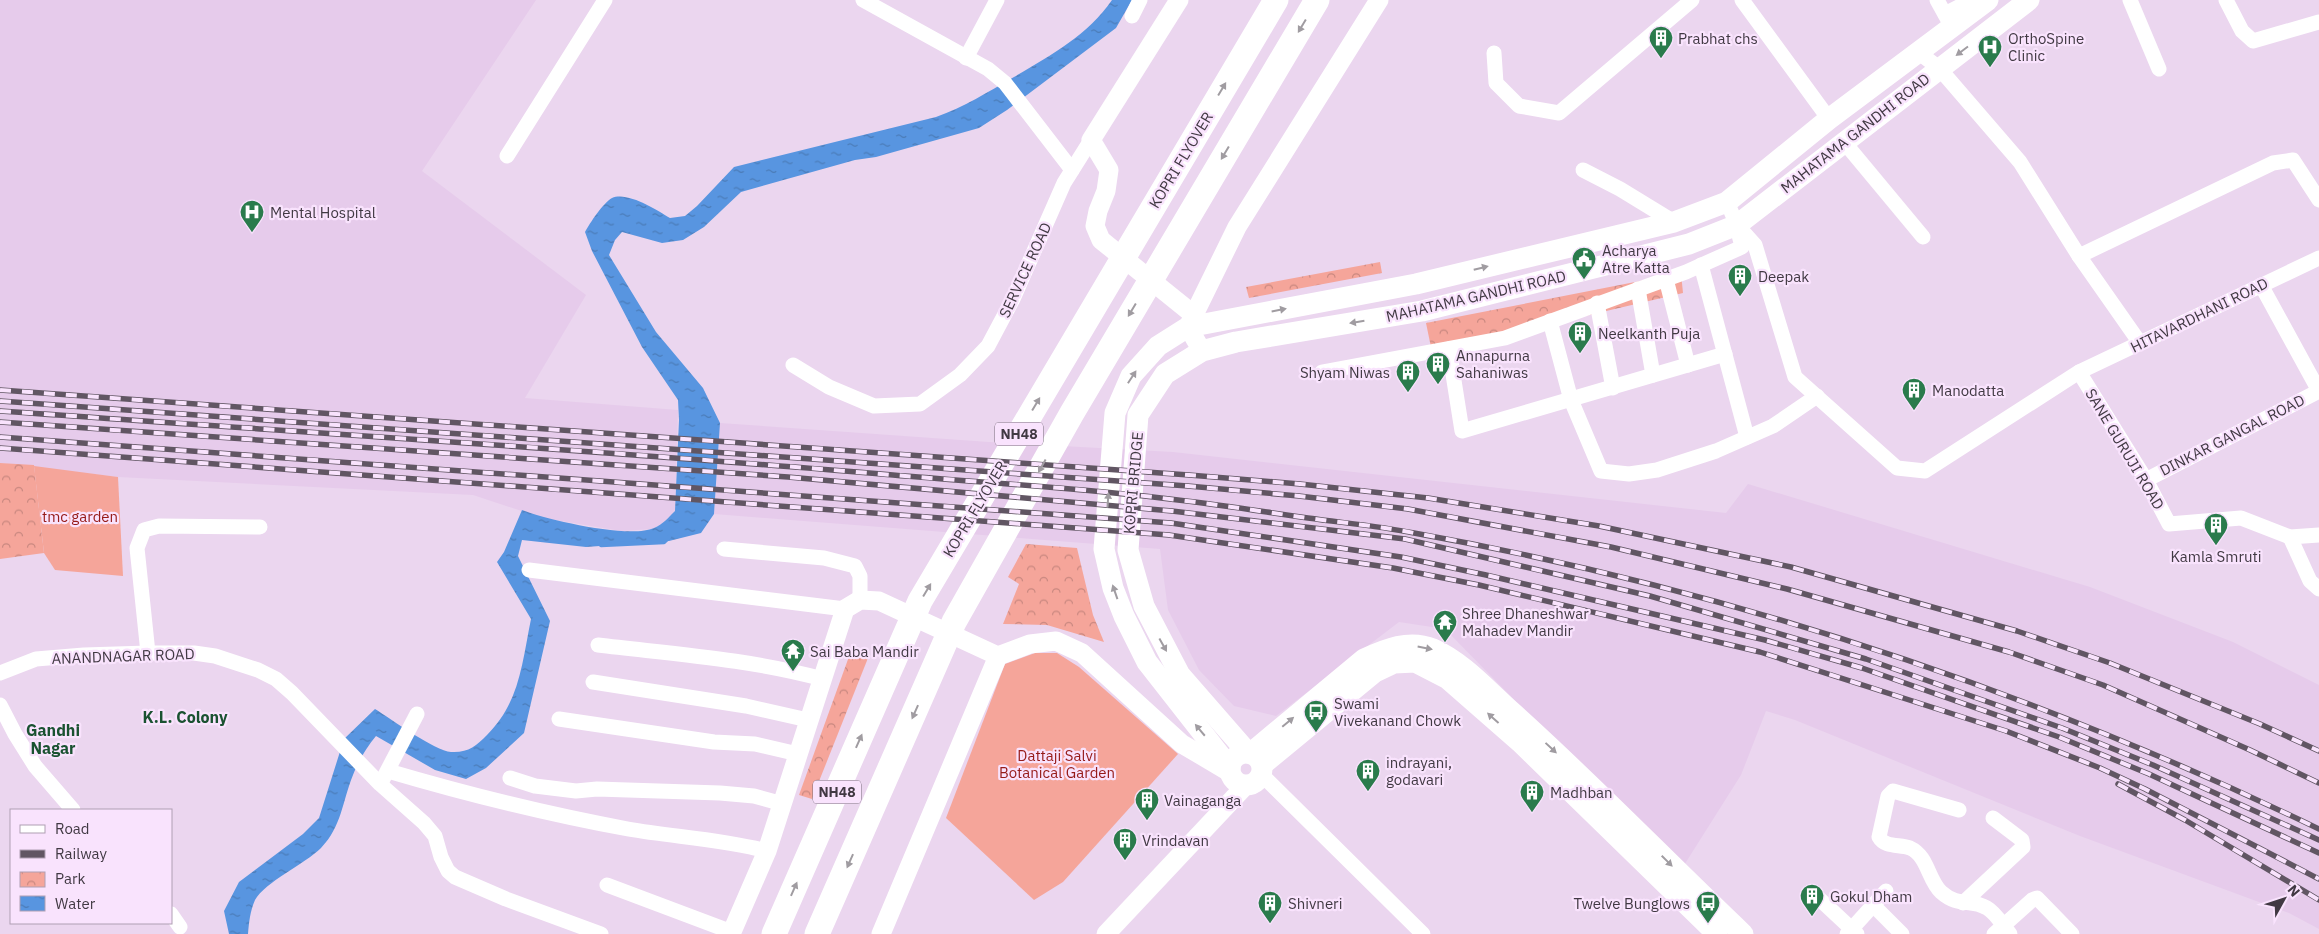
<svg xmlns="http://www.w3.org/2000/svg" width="2319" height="934" font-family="'IBM Plex Sans',sans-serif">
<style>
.built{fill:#e6cbeb}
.park{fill:url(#park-crowns)}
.garden{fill:#f5a59a}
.water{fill:url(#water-ripples)}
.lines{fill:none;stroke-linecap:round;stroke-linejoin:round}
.stream{stroke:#5895e0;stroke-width:4.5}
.minor{stroke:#fff;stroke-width:15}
.tertiary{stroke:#fff;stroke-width:19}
.secondary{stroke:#fff;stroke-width:21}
.trunk{stroke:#fff;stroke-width:25}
.rail-casing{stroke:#615663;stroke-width:5.5}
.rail{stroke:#f9e3fd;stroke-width:4;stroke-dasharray:11;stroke-linecap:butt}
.oneway{fill:#a09ca1}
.labels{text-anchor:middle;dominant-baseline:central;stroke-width:4.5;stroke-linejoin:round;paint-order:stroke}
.shield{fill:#f9e3fd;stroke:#786c7b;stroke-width:1}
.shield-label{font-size:14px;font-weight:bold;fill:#413943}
.poi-label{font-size:15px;fill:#413943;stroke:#f9e3fd;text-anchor:start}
.street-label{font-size:15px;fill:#413943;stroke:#f9e3fd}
.park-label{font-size:15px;fill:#961b19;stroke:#f9e3fd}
.neighbourhood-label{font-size:16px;font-weight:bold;fill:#1a5231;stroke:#f9e3fd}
</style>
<defs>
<pattern id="park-crowns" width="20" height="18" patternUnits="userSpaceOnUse" patternTransform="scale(1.25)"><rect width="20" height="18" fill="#f5a59a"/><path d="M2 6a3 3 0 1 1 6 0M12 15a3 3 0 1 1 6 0" fill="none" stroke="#c8877f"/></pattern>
<pattern id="water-ripples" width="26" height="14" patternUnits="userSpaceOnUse" patternTransform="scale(1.25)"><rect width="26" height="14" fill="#5895e0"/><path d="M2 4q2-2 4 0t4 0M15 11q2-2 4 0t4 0" fill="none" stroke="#4a7bb7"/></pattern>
</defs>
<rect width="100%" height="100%" fill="#ebd6ef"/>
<g class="built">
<path d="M0 0H536L422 171 586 295 525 398 678 410 675 511 663 523 652 529 621 531 543 518 473 495 118 477 0 463Z"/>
<path d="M720 423 989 442 1173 452 1726 513 1748 484 2090 587 2233 642 2319 685V929L2289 913 2080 836 1795 720 1766 711 1741 775 1681 870 1445 629 1399 622 1276 716 1234 706 1199 670 1168 610 1160 549 714 514Z"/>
</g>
<g class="park">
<path d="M1380 262 1382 273 1249 298 1246 287Z"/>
<path d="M1681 273 1683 293 1432 352 1426 323Z"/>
<path d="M0 463 34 465 44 553 0 559Z"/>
<path d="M1026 544 1077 548 1093 615 1104 642 1047 625 1003 624 1019 584 1008 577Z"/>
<path d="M851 651 868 658 812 799 799 795Z"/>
</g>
<g class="garden">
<path d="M34 466 118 477 123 576 55 570 44 553Z"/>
<path d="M1035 653H1057L1079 667 1178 754 1063 882 1034 900 946 818 1005 664Z"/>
</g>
<path class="water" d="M1112 0H1132L1116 28 1007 110 979 128 876 157 855 160 741 192 704 227 683 240 662 243 622 232 615 240 609 255 656 332 703 388 720 423 714 514 701 533 669 541 586 547 522 540 518 556 550 621 524 733 486 768 466 779 435 770 376 736C367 747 358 761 353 775 342 802 342 826 321 848 305 864 265 882 255 900 250 911 249 923 248 934H229L224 911 239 882 303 834 319 818 344 739 375 709C391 719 435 751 451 752 468 753 476 746 487 735 520 702 522 663 531 619L497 562 504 552 522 510C548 520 629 539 654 528 663 524 668 518 675 511L679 420 678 400 642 347 592 251 585 232C590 223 603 203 612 198 627 191 657 210 670 218L685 216 697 206 734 167 936 117C964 107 988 92 1014 77 1050 56 1088 35 1112 0Z"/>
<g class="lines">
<path class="stream" d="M601 545 664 542 669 537"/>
<g class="minor">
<path d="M863 0 988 69 1005 83 1072 170"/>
<path d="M1742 0 1829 119"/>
<path d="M1937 0 1952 27"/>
<path d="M2130 0 2159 69"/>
<path d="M2226 0 2242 31 2253 41 2319 22"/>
<path d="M1945 14 1970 1"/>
<path d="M1132 16 1140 0"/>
<path d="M1918 52 1939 68 2020 162 2079 256 2140 343"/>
<path d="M1494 53 1496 83 1519 106 1559 113 1692 0"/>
<path d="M966 58 997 0"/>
<path d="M1844 142 1923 237"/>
<path d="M507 156 605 0"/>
<path d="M1583 170 1620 189 1674 222"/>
<path d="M1727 202 1737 225 1755 245 1795 377 1897 468 1925 471 2079 372 2319 258"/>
<path d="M2079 256 2273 163 2293 160 2319 200"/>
<path d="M1701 265 1747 437"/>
<path d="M1666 279 1688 365"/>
<path d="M2261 285 2319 391"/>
<path d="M1638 289 1653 375"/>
<path d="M1597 303 1613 388"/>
<path d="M1550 321 1571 400 1601 471 1629 474 1657 470 1716 451 1773 426 1817 396"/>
<path d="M1449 349 1462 431 1725 354"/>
<path d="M793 365 829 387 874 406 920 404 960 375 988 346 1013 299 1064 183 1091 140"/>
<path d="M1322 372 1505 338 1686 272 1742 247 1737 227"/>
<path d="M2079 372 2146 480 2169 524 2241 518 2290 537 2319 535"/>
<path d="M2146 480 2319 391"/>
<path d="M2290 537 2310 581 2319 589"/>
<path d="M724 549 824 558 855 566 860 576V600"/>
<path d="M529 570 845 609"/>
<path d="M598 645C673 654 750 659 823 679"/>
<path d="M148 653 137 548 144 530 159 526 260 527"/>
<path d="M0 673 36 659 84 655 148 653H194L215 656 258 670 276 679 292 693 380 784 424 823 435 836 441 857 448 871 455 877 506 899 601 934"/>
<path d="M593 682 746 706 808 720"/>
<path d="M0 705 15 734 35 766 73 810"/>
<path d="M559 719 714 742 755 744 798 754"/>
<path d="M388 771C466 794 547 814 628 829 674 837 722 839 767 851"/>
<path d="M1262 775 1423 934"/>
<path d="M510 778 535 786 576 791 597 789 720 793 754 796 783 804"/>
<path d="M383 779 417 714"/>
<path d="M1959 810 1893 791 1888 796 1879 837C1885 848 1900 844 1910 848 1928 856 1928 880 1941 892 1959 908 1970 898 1987 908 1996 913 2003 926 2010 934"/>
<path d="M607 885 732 932"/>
<path d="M1812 892 1857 934"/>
<path d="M1963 903 2023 847 2022 840 1993 818"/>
<path d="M1873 905 1902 934"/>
<path d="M171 914 180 927"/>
<path d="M1847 934 1886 891"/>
<path d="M1994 934 2032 900 2037 898 2072 934"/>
</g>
<g class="tertiary">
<path d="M1179 0 1091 140 1109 170 1106 191 1098 211 1095 226 1101 240 1194 315"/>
<path d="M1202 351 1188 327 1237 227 1379 0"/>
<path d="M731 934 767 851 845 609 860 600 879 601 998 656"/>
<path d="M881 934 998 656 1030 644 1056 641 1082 653 1182 744 1231 773"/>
<path d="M1106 934 1246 785"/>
</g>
<g class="secondary">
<circle cx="1246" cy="769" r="16"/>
<path d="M1248 753 1180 675 1144 606 1128 550 1138 415 1165 374 1202 351 1236 342 1422 311 1689 244 1737 225 2029 0"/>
<path d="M1251 753 1364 659C1386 649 1409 639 1433 649 1463 662 1489 692 1513 713 1592 784 1666 861 1743 934"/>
<path d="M1262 765 1375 672 1394 663 1415 662 1448 679 1520 742 1717 934"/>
<path d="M1230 768 1147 662 1124 616 1113 588 1104 549 1115 413 1131 376 1158 346 1188 327 1416 284 1674 222 1727 202 1829 119 1988 0"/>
</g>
<g class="trunk">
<path d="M774 934 920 601 1276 0"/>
<path d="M817 934 954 622 1072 413 1317 0"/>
</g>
<defs>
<g id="rail">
<path d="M0 390 1189 475 1300 484 1428 498 1599 526 1791 567 2017 631 2110 663 2260 724 2319 751"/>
<path d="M0 401 1188 486 1299 496 1408 509 1611 547 1787 589 2009 652 2103 685 2250 750 2319 783"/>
<path d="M0 411C298 432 595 450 893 475 988 483 1084 488 1178 500 1222 505 1265 512 1308 518 1344 523 1379 526 1414 533 1727 589 2033 691 2319 829"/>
<path d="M0 422 788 477 1172 511 1405 539 1650 596 1866 659 2062 728 2153 765 2319 840"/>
<path d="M0 437 1171 523 1401 557 1486 575 1765 640 1862 668 2059 737 2149 774 2319 853"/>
<path d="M0 448 1169 535 1393 568 1479 585 1760 652 2006 731 2100 768 2145 789 2319 879"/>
<path d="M2118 784 2185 820 2319 900"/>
</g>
</defs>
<use href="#rail" class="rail-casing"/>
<use href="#rail" class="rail"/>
</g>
<defs><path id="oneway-solid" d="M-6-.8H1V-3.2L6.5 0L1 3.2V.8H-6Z" transform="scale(1.25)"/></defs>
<g class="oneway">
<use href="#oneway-solid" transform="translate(1302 26) rotate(121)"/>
<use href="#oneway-solid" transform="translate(1962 51) rotate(143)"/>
<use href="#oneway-solid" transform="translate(1222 89) rotate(-59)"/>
<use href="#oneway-solid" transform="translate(1225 153) rotate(121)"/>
<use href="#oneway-solid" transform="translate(1481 268) rotate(-14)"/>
<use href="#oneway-solid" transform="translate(1132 310) rotate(121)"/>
<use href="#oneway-solid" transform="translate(1279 310) rotate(-11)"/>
<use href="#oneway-solid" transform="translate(1357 322) rotate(171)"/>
<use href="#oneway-solid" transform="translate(1132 377) rotate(-57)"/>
<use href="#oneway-solid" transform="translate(1036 404) rotate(-59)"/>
<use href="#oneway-solid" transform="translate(1042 466) rotate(119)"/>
<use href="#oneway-solid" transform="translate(1108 500) rotate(-86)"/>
<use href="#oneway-solid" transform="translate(927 590) rotate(-59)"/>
<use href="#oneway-solid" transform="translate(1115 592) rotate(-109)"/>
<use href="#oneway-solid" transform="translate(1163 645) rotate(61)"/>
<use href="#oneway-solid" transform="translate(1425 648) rotate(11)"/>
<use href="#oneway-solid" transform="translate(915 712) rotate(114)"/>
<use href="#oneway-solid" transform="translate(1493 718) rotate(-138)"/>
<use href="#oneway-solid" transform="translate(1288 722) rotate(-40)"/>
<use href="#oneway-solid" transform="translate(1200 730) rotate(-130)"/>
<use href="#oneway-solid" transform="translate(859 741) rotate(-66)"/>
<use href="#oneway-solid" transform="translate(1551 748) rotate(43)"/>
<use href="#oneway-solid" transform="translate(850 861) rotate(114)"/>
<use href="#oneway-solid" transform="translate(1667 861) rotate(45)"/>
<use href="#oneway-solid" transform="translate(794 889) rotate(-66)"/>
</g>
<defs>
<symbol id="building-pin" viewBox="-11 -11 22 30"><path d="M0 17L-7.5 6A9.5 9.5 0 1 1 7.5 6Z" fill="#2a7b4c" stroke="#f9e3fd"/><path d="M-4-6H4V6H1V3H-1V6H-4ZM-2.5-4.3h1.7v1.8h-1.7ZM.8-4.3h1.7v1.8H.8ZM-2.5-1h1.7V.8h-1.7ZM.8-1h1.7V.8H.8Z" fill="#fff"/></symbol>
<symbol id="hospital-pin" viewBox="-11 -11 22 30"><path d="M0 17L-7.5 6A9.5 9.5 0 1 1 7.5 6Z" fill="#2a7b4c" stroke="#f9e3fd"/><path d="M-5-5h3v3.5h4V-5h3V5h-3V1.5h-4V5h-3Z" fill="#fff"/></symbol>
<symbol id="civic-pin" viewBox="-11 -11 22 30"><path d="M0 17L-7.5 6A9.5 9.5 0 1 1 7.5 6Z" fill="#2a7b4c" stroke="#f9e3fd"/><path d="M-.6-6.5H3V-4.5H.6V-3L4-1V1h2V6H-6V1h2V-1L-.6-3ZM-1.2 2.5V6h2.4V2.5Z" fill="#fff"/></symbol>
<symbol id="temple-pin" viewBox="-11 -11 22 30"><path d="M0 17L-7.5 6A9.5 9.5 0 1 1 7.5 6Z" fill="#2a7b4c" stroke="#f9e3fd"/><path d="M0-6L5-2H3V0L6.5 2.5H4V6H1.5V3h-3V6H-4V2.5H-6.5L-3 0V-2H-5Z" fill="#fff"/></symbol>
<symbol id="bus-pin" viewBox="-11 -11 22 30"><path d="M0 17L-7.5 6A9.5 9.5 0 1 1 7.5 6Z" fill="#2a7b4c" stroke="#f9e3fd"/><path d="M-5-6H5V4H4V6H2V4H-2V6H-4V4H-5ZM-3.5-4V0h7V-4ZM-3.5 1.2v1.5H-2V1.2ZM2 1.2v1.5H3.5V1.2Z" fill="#fff"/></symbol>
</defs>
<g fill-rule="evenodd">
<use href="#building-pin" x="1647" y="24" width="28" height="38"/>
<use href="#hospital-pin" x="1976" y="33" width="28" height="38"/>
<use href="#hospital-pin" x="238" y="198" width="28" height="38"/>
<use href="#civic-pin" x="1570" y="245" width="28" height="38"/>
<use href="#building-pin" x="1726" y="262" width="28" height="38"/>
<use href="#building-pin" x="1566" y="319" width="28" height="38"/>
<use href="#building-pin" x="1424" y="350" width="28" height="38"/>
<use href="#building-pin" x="1394" y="358" width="28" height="38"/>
<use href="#building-pin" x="1900" y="376" width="28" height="38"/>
<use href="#building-pin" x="2202" y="511" width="28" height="38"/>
<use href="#temple-pin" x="1431" y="608" width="28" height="38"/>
<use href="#temple-pin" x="779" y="637" width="28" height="38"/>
<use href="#bus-pin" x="1302" y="698" width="28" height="38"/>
<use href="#building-pin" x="1354" y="757" width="28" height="38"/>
<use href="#building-pin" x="1518" y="778" width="28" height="38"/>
<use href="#building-pin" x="1133" y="786" width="28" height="38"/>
<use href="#building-pin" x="1111" y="826" width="28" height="38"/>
<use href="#building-pin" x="1798" y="882" width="28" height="38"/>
<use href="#building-pin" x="1256" y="889" width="28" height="38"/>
<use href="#bus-pin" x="1694" y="889" width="28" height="38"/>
</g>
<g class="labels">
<g class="shield">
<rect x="995" y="422.5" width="48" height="23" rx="4"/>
<rect x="813" y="780.5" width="48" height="23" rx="4"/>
</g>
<g class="shield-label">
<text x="1019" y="434">NH48</text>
<text x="837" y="792">NH48</text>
</g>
<g class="poi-label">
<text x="1678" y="38">Prabhat chs</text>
<text x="2008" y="38">OrthoSpine<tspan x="2008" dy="17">Clinic</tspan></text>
<text x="270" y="212">Mental Hospital</text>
<text x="1602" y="250">Acharya<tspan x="1602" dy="17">Atre Katta</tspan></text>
<text x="1758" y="276">Deepak</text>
<text x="1598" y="333">Neelkanth Puja</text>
<text x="1456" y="355">Annapurna<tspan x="1456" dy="17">Sahaniwas</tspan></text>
<text x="1390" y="372" text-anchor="end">Shyam Niwas</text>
<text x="1932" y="390">Manodatta</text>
<text x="2216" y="556" text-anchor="middle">Kamla Smruti</text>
<text x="1462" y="613">Shree Dhaneshwar<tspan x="1462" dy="17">Mahadev Mandir</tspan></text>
<text x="810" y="651">Sai Baba Mandir</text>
<text x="1334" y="703">Swami<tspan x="1334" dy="17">Vivekanand Chowk</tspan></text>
<text x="1386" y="762">indrayani,<tspan x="1386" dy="17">godavari</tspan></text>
<text x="1550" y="792">Madhban</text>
<text x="1164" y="800">Vainaganga</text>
<text x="1142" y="840">Vrindavan</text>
<text x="1830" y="896">Gokul Dham</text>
<text x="1288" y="903">Shivneri</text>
<text x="1690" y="903" text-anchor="end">Twelve Bunglows</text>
</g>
<g class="street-label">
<text transform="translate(1855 133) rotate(-38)">MAHATAMA GANDHI ROAD</text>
<text transform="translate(1181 160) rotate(-59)">KOPRI FLYOVER</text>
<text transform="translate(1025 270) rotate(-65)">SERVICE ROAD</text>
<text transform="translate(1476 296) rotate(-13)">MAHATAMA GANDHI ROAD</text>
<text transform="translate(2199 315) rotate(-26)">HITAVARDHANI ROAD</text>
<text transform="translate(2232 435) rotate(-27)">DINKAR GANGAL ROAD</text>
<text transform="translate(2125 449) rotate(59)">SANE GURUJI ROAD</text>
<text transform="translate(1133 483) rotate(-85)">KOPRI BRIDGE</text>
<text transform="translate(975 509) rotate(-59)">KOPRI FLYOVER</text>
<text transform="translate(123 656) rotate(-2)">ANANDNAGAR ROAD</text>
</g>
<g class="park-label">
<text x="80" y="516">tmc garden</text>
<text x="1057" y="755">Dattaji Salvi<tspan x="1057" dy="17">Botanical Garden</tspan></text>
</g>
<g class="neighbourhood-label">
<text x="185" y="717">K.L. Colony</text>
<text x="53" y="730">Gandhi<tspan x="53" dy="18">Nagar</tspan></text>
</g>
</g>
<rect x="10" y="809" width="162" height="115" fill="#f9e3fd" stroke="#af9fb3"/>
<rect x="20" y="825" width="25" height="8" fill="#ffffff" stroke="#af9fb3"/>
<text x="55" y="834" font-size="15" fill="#413943">Road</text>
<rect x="20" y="850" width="25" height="8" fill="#615663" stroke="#af9fb3"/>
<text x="55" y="859" font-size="15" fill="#413943">Railway</text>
<rect x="20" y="872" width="25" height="15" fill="url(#park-crowns)" stroke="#af9fb3"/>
<text x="55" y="884" font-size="15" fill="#413943">Park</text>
<rect x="20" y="896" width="25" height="15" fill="url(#water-ripples)" stroke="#af9fb3"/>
<text x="55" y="909" font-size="15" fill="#413943">Water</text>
<g transform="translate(2284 899) rotate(50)" stroke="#f9e3fd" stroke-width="4" paint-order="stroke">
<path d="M0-4L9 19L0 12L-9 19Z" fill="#413943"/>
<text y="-8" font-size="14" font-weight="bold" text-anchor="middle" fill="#413943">N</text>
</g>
</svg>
